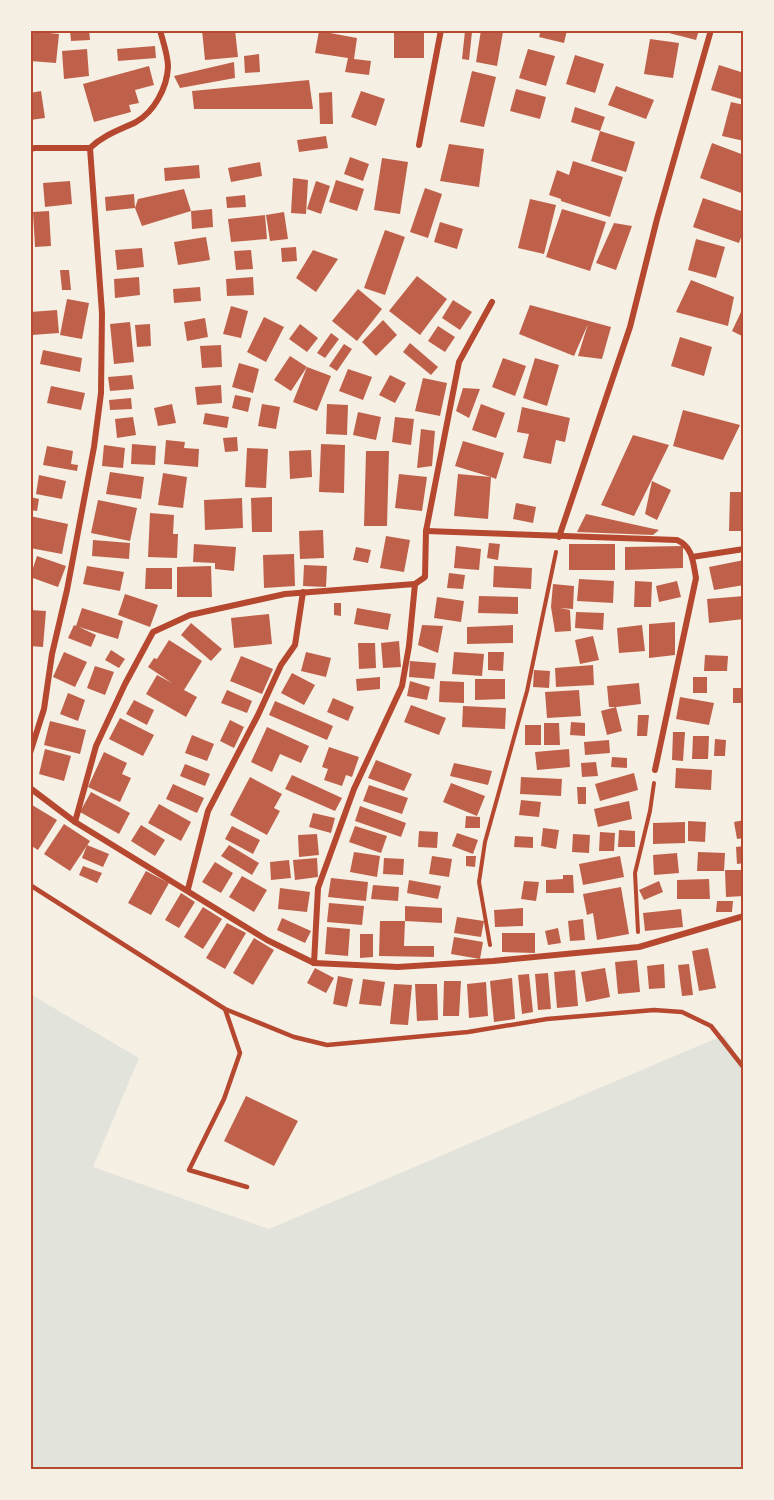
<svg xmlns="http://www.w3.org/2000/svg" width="774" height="1500" font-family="Overpass,sans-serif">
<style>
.green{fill:#e2e4dc}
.building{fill:#bf614a}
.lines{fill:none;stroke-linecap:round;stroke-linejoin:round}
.path{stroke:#b5482f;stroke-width:4}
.service{stroke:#b5482f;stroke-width:4.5}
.minor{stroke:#b5482f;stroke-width:6}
.neatline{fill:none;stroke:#b5482f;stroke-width:2}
</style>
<rect width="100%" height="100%" fill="#f6efe4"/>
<path class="green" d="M30 994 139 1058 93 1167 269 1229 724 1035 744 1067V1470H30Z"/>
<g class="building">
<path d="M70 30H89L90 40 71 41Z"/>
<path d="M202 30H235L238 57 205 60Z"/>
<rect x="394" y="30" width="30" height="28"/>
<path d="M481 30 503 32 497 66 476 62Z"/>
<path d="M541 30H567L564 43 539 37Z"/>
<path d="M666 30H699L696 40 665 32Z"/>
<path d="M30 31 59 34 56 63 30 61Z"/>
<path d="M319 31 357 38 354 59 371 61 369 75 345 72 348 58 315 53Z"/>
<path d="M465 31 472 32 469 60 462 59Z"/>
<path d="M650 39 679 43 673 78 644 74Z"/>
<path d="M155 46 156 58 118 61 117 49Z"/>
<path d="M87 49 89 76 64 79 62 51Z"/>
<path d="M528 49 555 56 546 86 519 78Z"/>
<path d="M259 54 260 72 245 73 244 56Z"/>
<path d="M575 55 604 64 595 93 566 84Z"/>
<path d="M234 62 235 78 180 88 174 76Z"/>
<path d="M719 65 744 73V88L741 99 711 90Z"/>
<path d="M149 66 154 85 135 90 139 103 129 105 131 112 94 122 83 84Z"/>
<path d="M472 71 496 77 484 127 460 122Z"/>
<path d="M309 80 313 109H194L192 91Z"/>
<path d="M616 86 654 100 646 119 608 105Z"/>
<path d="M516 89 546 97 540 119 510 111Z"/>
<path d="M41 91 45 118 30 120V93Z"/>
<path d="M361 91 385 99 376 126 351 117Z"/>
<path d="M332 92 333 124H320L319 93Z"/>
<path d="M731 102 744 105V141L722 136Z"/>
<path d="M575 107 605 117 600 131 635 142 626 172 591 161 600 131 571 122Z"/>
<path d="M326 136 328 148 299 152 297 140Z"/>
<path d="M712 143 744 155V194L700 178Z"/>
<path d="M449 144 484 149 479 187 440 181Z"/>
<path d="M350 157 369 164 363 181 344 174Z"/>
<path d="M382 158 408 162 400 214 374 210Z"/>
<path d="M573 161 623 177 610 217 561 201V199L549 195 557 170 569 175Z"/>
<path d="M260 162 262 176 231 182 228 168Z"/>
<path d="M199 165 200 178 165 181 164 168Z"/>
<path d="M293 178 308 180 306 214 291 213Z"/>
<path d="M336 180 364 189 357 211 329 202Z"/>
<path d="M70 181 72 204 45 207 43 183Z"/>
<path d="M316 181 330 186 321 214 307 209Z"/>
<path d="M425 188 442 194 428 238 410 232Z"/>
<path d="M184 189 191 211 142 226 135 208 138 199Z"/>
<path d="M134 194 135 208 106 211 105 197Z"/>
<path d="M245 195 246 207 227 208 226 197Z"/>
<path d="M703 198 744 212V229L739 243 693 227Z"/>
<path d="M530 199 556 205 544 254 518 248Z"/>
<path d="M212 209 213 227 192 229 191 211Z"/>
<path d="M562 209 606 222 590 271 546 257Z"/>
<path d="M49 211 51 246 35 247 33 212Z"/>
<path d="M284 212 288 239 270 241 266 215Z"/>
<path d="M265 215 267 239 231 242 228 219Z"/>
<path d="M440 222 463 229 457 249 434 242Z"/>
<path d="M614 223 632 226 616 270 596 263Z"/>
<path d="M385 230 405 237 385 295 364 288Z"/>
<path d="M206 237 210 260 178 265 174 242Z"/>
<path d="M696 239 725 247 716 278 688 270Z"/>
<path d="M296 247 297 261 282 262 281 248Z"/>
<path d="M142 248 144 267 117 270 115 250Z"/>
<path d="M251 250 253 269 236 270 234 251Z"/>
<path d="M313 250 338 259 316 292 296 278Z"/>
<path d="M60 270H69L71 290H62Z"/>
<path d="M417 276 447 299 420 335 389 311Z"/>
<path d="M139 277 140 295 115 298 114 279Z"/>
<path d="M253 277 254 295 227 296 226 279Z"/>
<path d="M691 280 734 297 728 326 676 312Z"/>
<path d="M200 287 201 301 174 303 173 289Z"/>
<path d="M358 289 382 309 357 341 332 321Z"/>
<path d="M67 299 89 303 82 339 60 335Z"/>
<path d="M453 300 472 312 460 330 442 318Z"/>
<path d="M530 305 611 327 602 359 578 356 588 324 574 356 519 334Z"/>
<path d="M231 306 248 311 241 338 223 334Z"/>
<path d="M57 310 59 333 32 335 30 312Z"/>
<path d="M741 312 744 313V337L732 331Z"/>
<path d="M264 317 284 327 266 362 247 352Z"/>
<path d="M205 318 208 337 187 341 184 322Z"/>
<path d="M383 320 397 335 376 356 362 342Z"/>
<path d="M130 322 134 362 114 364 110 324Z"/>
<path d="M150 324 151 346 137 347 135 325Z"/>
<path d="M300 324 318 338 307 352 289 339Z"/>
<path d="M438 326 455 337 445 352 428 341Z"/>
<path d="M331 333 339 339 325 358 317 353Z"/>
<path d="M680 337 712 347 704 376 671 366Z"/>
<path d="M410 343 438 367 431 375 403 352Z"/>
<path d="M344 344 352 349 337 371 329 366Z"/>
<path d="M221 345 222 367 202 368 200 346Z"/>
<path d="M43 350 82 358 80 372 40 364Z"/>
<path d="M290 356 307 367 291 391 274 380Z"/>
<path d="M503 358 526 366 515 396 492 387Z"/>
<path d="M535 358 559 365 547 406 523 398Z"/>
<path d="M239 363 259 369 253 393 232 387Z"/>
<path d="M307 367 331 376 317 411 293 402Z"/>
<path d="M348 369 372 377 363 400 339 391Z"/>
<path d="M132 375 134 389 110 391 108 377Z"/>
<path d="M390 375 406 383 395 403 379 395Z"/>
<path d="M423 378 447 383 440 416 415 411Z"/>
<path d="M221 385 222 403 197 405 195 387Z"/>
<path d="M51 386 85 393 81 410 47 403Z"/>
<path d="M463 388 480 389 469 418 456 411Z"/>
<path d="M235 395 251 398 248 412 232 408Z"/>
<path d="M131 398 132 409 110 410 109 400Z"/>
<path d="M172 404 176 423 158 426 154 408Z"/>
<path d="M262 404 280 407 276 429 258 426Z"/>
<path d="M327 404 348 405 347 435 326 434Z"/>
<path d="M481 404 505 413 496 438 472 430Z"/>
<path d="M522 407 570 418 565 442 556 440 551 464 523 458 529 434 517 432Z"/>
<path d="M683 410 740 425 723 460 673 446Z"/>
<path d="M358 412 381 417 376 440 353 435Z"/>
<path d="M205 413 229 417 227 428 203 424Z"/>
<path d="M133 417 136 435 117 438 115 419Z"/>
<path d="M395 417 414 419 411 445 392 442Z"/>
<path d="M421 429 435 431 432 466 417 468Z"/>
<path d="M633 435 669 445 634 516 601 505Z"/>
<path d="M237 437 238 451 225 452 223 438Z"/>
<path d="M166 440 185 442 184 448 199 449 198 467 164 464Z"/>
<path d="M463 441 504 453 496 479 491 477 488 519 454 516 458 474 491 477 455 466Z"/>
<path d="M132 444 156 446 155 465 131 464Z"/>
<path d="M321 444 345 445 344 493 319 492Z"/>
<path d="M104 445 125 448 123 468 102 466Z"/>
<path d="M47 446 73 451 71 464 78 465 77 471 43 465Z"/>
<path d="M247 448 268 449 266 488 245 487Z"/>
<path d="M311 450 312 477 290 479 289 451Z"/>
<path d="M366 451H389L387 526H364Z"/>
<path d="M110 472 144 477 141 499 106 494Z"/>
<path d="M163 473 187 477 183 508 158 505Z"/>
<path d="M399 474 427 477 422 511 395 508Z"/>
<path d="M39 475 66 481 62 499 36 494Z"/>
<path d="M652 481 671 490 657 520 645 514Z"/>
<path d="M730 492H744V531H729Z"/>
<path d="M30 497 39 499 37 511 30 510Z"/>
<path d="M272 497V532H252L251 498Z"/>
<path d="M242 498 243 528 205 530 204 500Z"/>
<path d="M98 500 137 508 130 541 91 533Z"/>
<path d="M516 503 536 507 533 523 513 519Z"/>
<path d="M150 513 174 515 173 534H178L177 558 148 557Z"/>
<path d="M586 514 659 530 653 535 577 532Z"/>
<path d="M30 516 68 524 62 554 30 548Z"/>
<path d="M323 530 324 558 300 559 299 531Z"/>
<path d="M386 536 410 540 404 572 380 568Z"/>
<path d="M93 540 130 543 129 559 92 556Z"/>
<path d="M489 543 500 544 498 560 487 558Z"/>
<path d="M194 544 236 547 234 571 215 569V563L193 562Z"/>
<rect x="569" y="544" width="46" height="26"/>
<path d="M456 546 481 549 479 570 454 568Z"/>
<path d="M683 546V568L625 570V547Z"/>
<path d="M356 547 371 550 368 563 353 560Z"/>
<path d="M294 554 295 586 264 588 263 555Z"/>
<path d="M37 556 66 566 58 587 30 577Z"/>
<path d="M744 560V585L714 590 709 567Z"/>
<path d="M304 565 327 566 326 587 303 586Z"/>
<path d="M87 566 124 572 120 591 83 584Z"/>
<path d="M211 566 212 597H177V567Z"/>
<path d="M494 566 532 568 531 589 493 587Z"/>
<path d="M146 568H172V589H145Z"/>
<path d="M449 573 465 575 463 589 447 588Z"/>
<path d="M579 579 614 581 613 603 577 601Z"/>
<path d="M635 581 652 582 651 607H634Z"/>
<path d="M677 581 681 597 659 602 656 586Z"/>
<path d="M553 584 574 586 573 609 560 608 570 610 571 631 555 632 551 607Z"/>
<path d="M125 594 158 605 150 627 118 615Z"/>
<path d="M479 596 518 597V614L478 613Z"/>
<path d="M744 596V619L709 623 707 599Z"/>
<path d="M437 597 464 601 461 622 434 618Z"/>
<path d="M334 603H341V616L334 615Z"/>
<path d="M82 608 123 621 118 639 79 627 96 635 91 647 68 638 74 625 76 626Z"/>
<path d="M357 608 391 614 388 630 354 624Z"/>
<path d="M30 610 46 611 43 647 30 646Z"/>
<path d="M576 612 604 613 603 630 575 628Z"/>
<path d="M269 614 272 644 234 648 231 618Z"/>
<path d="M675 622V655L649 658V624Z"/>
<path d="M191 623 222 649 211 661 181 635Z"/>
<path d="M422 625 443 626 438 653 418 645Z"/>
<path d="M513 625V643L467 644V627Z"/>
<path d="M642 625 645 651 619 653 617 628Z"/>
<path d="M593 636 599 660 580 664 575 640Z"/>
<path d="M169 640 202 661 184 690 197 697 186 717 146 694 157 675 172 683 148 667 154 658 157 659Z"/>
<path d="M399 641 401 667 383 668 381 643Z"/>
<path d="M358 643H375L376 668 359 669Z"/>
<path d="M111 650 125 659 119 668 105 660Z"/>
<path d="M64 652 87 662 75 687 53 677Z"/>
<path d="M306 652 331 658 326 677 301 671Z"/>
<path d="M454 652 484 654 482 676 452 674Z"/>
<path d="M488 652H504L503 671 488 670Z"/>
<path d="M705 655 728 656 727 671H704Z"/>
<path d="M241 656 273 669 262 694 230 681Z"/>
<path d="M410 661 436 663 434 679 409 677Z"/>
<path d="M593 665 594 685 556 687 555 668Z"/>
<path d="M95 666 114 672 105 695 87 688Z"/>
<path d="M534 670 550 671 549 688 533 687Z"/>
<path d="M292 673 315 685 304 705 281 693Z"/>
<path d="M380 677V689L357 691 356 679Z"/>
<rect x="693" y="677" width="14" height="16"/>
<path d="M475 679H505V699L475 700Z"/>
<path d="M410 681 430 687 427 700 407 696Z"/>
<path d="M440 681 464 682V703L439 702Z"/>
<path d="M639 683 641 704 616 707 622 731 607 735 601 711 616 707H609L607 686Z"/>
<rect x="733" y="688" width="11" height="15"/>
<path d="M227 690 252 701 247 713 221 703Z"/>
<path d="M579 690 581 716 547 718 545 692Z"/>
<path d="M68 693 85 700 78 721 60 714Z"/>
<path d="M680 697 714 703 709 725 676 719Z"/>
<path d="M333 698 354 707 348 721 327 712Z"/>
<path d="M134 700 154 710 147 725 126 714Z"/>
<path d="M275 701 333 726 327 740 269 715Z"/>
<path d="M411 705 446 718 439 735 404 722Z"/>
<path d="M463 706 506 708 505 729 462 727Z"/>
<path d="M638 715H649L647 736H637Z"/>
<path d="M120 718 154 735 143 756 109 739Z"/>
<path d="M230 720 244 727 234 748 220 741Z"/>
<path d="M50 721 86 730 80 754 44 745Z"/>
<path d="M571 722 585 723V736L570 735Z"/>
<path d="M544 723H559L560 745H544Z"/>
<rect x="525" y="725" width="16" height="20"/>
<path d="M267 727 309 746 301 763 280 754 272 772 251 762Z"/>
<path d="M673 732H685L683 761 672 760Z"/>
<path d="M192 735 214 744 207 761 185 753Z"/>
<path d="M693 736H709L708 759H692Z"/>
<path d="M715 739 726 740 725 756H714Z"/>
<path d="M609 740 610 753 585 755 584 742Z"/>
<path d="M329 747 359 757 352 777 346 775 342 786 324 780 328 769 322 767Z"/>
<path d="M45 749 71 756 64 781 39 774Z"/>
<path d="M569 749 570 767 537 770 535 752Z"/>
<path d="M104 752 127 763 122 774 131 778 120 802 88 787Z"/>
<path d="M612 757 627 758V768L611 767Z"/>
<path d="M376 760 412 774 404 791 368 778Z"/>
<path d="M596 762 598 776 582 777 581 763Z"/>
<path d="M454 763 492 771 488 785 450 776Z"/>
<path d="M185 764 210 774 205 786 180 776Z"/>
<path d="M676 768 712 770 711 790 675 788Z"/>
<path d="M634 773 638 790 600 801 595 784Z"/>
<path d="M292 775 342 798 335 811 285 789Z"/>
<path d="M250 777 282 794 274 808 280 811 267 835 230 815Z"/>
<path d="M521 777 562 779 561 796 520 794Z"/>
<path d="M451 783 485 796 477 816 443 802Z"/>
<path d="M173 784 204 798 197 813 166 799Z"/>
<path d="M369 785 408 798 402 814 363 801Z"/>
<path d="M577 787H586V804H578Z"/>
<path d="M91 792 130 813 119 834 80 812Z"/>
<path d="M521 800 541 802 539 817 519 815Z"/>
<path d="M629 801 632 819 598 827 594 809Z"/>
<path d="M159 804 191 822 181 841 148 823Z"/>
<path d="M32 805 57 820 38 850 30 845V808Z"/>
<path d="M360 806 406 823 401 837 355 821Z"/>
<path d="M313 813 335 818 331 833 309 827Z"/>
<path d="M466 816 480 817V828H465Z"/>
<path d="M744 820V838L737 839 734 822Z"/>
<path d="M688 821 706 822 705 842 688 841Z"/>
<path d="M685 822V843L653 844V823Z"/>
<path d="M64 824 90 841 70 871 44 854Z"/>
<path d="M141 825 165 840 155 856 131 841Z"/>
<path d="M232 826 260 840 253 854 225 839Z"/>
<path d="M355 826 387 836 381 853 349 842Z"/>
<path d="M543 828 559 830 556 849 541 846Z"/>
<path d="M619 830 635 831V847H618Z"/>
<path d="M419 831 438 832 437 848 418 847Z"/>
<path d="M600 832 615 833 614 851H599Z"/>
<path d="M457 833 478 840 473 854 452 846Z"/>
<path d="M317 834 319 855 299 857 298 835Z"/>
<path d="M573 834 590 835 589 853 572 852Z"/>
<path d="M515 836 533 837V848L514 847Z"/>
<path d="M87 845 109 854 103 867 82 858Z"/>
<path d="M229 845 259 863 252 875 221 856Z"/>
<path d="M744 846V863L737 864 736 847Z"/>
<path d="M354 852 380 856 377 877 350 872Z"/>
<path d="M698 852 725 853 724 871H697Z"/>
<path d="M677 853 679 873 654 875 653 855Z"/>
<path d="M432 856 452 859 449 877 429 874Z"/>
<path d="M466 856H476L475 867 466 866Z"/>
<path d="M620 856 624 877 583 885 579 864Z"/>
<path d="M317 858 318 877 295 880 293 860Z"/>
<path d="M384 858 404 859 403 875 383 874Z"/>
<path d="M289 860 291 878 271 880 270 862Z"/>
<path d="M215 862 233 873 221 893 202 882Z"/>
<path d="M83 866 102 873 97 883 79 875Z"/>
<path d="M725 870H744V896L726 897Z"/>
<path d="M146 871 169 883 151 915 128 903Z"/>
<path d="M563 875H573L574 893H546V880L563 879Z"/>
<path d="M242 876 267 890 254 912 229 897Z"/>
<path d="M331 878 368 882 366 901 328 897Z"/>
<path d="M709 879 710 899H677V880Z"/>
<path d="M409 880 441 886 438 899 407 893Z"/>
<path d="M524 881 539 882 536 901 521 899Z"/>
<path d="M659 881 663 892 644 900 639 890Z"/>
<path d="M373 885 399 887 398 901 371 899Z"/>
<path d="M621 887 629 934 597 940 593 913 587 915 583 894Z"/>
<path d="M280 888 310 892 307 912 278 909Z"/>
<path d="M181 893 195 902 179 928 165 920Z"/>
<path d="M717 901H733L732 912H716Z"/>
<path d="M329 903 364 906 362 925 327 922Z"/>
<path d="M405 906 442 908V923L405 921Z"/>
<path d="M203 907 222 919 203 949 184 937Z"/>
<path d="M523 908V926L495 927 494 910Z"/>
<path d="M681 909 683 927 645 931 643 913Z"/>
<path d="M457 917 484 921 481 937 454 933Z"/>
<path d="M282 918 311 931 305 943 277 930Z"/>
<path d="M583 919 585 940 570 941 568 921Z"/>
<path d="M380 921H405L404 946H434V957L379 956Z"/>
<path d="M227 923 246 933 225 969 206 958Z"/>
<path d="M327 927 350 929 348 956 325 954Z"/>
<path d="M558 928 561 943 548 945 545 931Z"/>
<path d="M502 933H535V953L502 952Z"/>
<path d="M360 934H373V957L360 958Z"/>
<path d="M454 937 483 942 480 959 451 954Z"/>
<path d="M254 938 274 950 253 985 233 973Z"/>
<path d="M708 948 716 988 699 991 692 951Z"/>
<path d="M637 960 640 992 618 994 615 962Z"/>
<path d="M664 964 665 988 649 989 647 966Z"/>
<path d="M689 964 693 995 682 996 678 965Z"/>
<path d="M315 968 334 978 326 993 307 983Z"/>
<path d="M605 968 610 997 586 1002 581 972Z"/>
<path d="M575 970 578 1006 557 1008 554 972Z"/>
<path d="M548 973 551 1009 538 1010 535 974Z"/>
<path d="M529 974 533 1012 522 1014 518 975Z"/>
<path d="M338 976 353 979 347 1007 333 1004Z"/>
<path d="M512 978 515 1019 494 1022 490 981Z"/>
<path d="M363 979 385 982 381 1006 359 1004Z"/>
<path d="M444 981H461L459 1016H443Z"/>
<path d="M486 982 488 1016 469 1018 467 984Z"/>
<path d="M394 984 412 985 408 1025 390 1024Z"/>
<path d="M415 984H437L438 1020 417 1021Z"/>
<path d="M246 1096 298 1121 274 1166 224 1141Z"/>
</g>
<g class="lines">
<g class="path">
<path d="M638 932 635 873 650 811 654 783"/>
<path d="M490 945 479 882 485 842 527 691 556 552"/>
</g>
<g class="service">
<path d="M30 885 225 1009 294 1037 327 1045 468 1032 547 1019 654 1010 682 1012 711 1026 744 1068"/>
<path d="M225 1009 240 1053 224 1099 189 1170 247 1187"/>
</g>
<g class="minor">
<path d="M419 145 441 30"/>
<path d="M30 149 35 148H90C103 135 120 130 136 122 154 112 167 88 168 67 168 55 163 42 160 30"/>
<path d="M426 531 677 540C693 547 693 562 696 578L655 770"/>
<path d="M559 537 630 327 657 219 711 30"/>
<path d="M692 557 744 549"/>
<path d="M415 584 425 577 426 531 459 362 492 302"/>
<path d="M30 753 44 709 52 654 67 590 94 447 101 393 102 313 90 148"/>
<path d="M30 788 75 822 267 940 314 963 398 967 493 961 639 947 744 916"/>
<path d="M75 822 96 746 125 684 153 632 190 615 285 594 415 584"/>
<path d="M188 889 208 811 258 715 281 665 295 645 303 592"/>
<path d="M314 963 318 888 354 789 402 686 409 646 415 584"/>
</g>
</g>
<rect width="774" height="1500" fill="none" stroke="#f6efe4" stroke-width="63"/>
<rect x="32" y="32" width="710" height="1436" class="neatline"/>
</svg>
